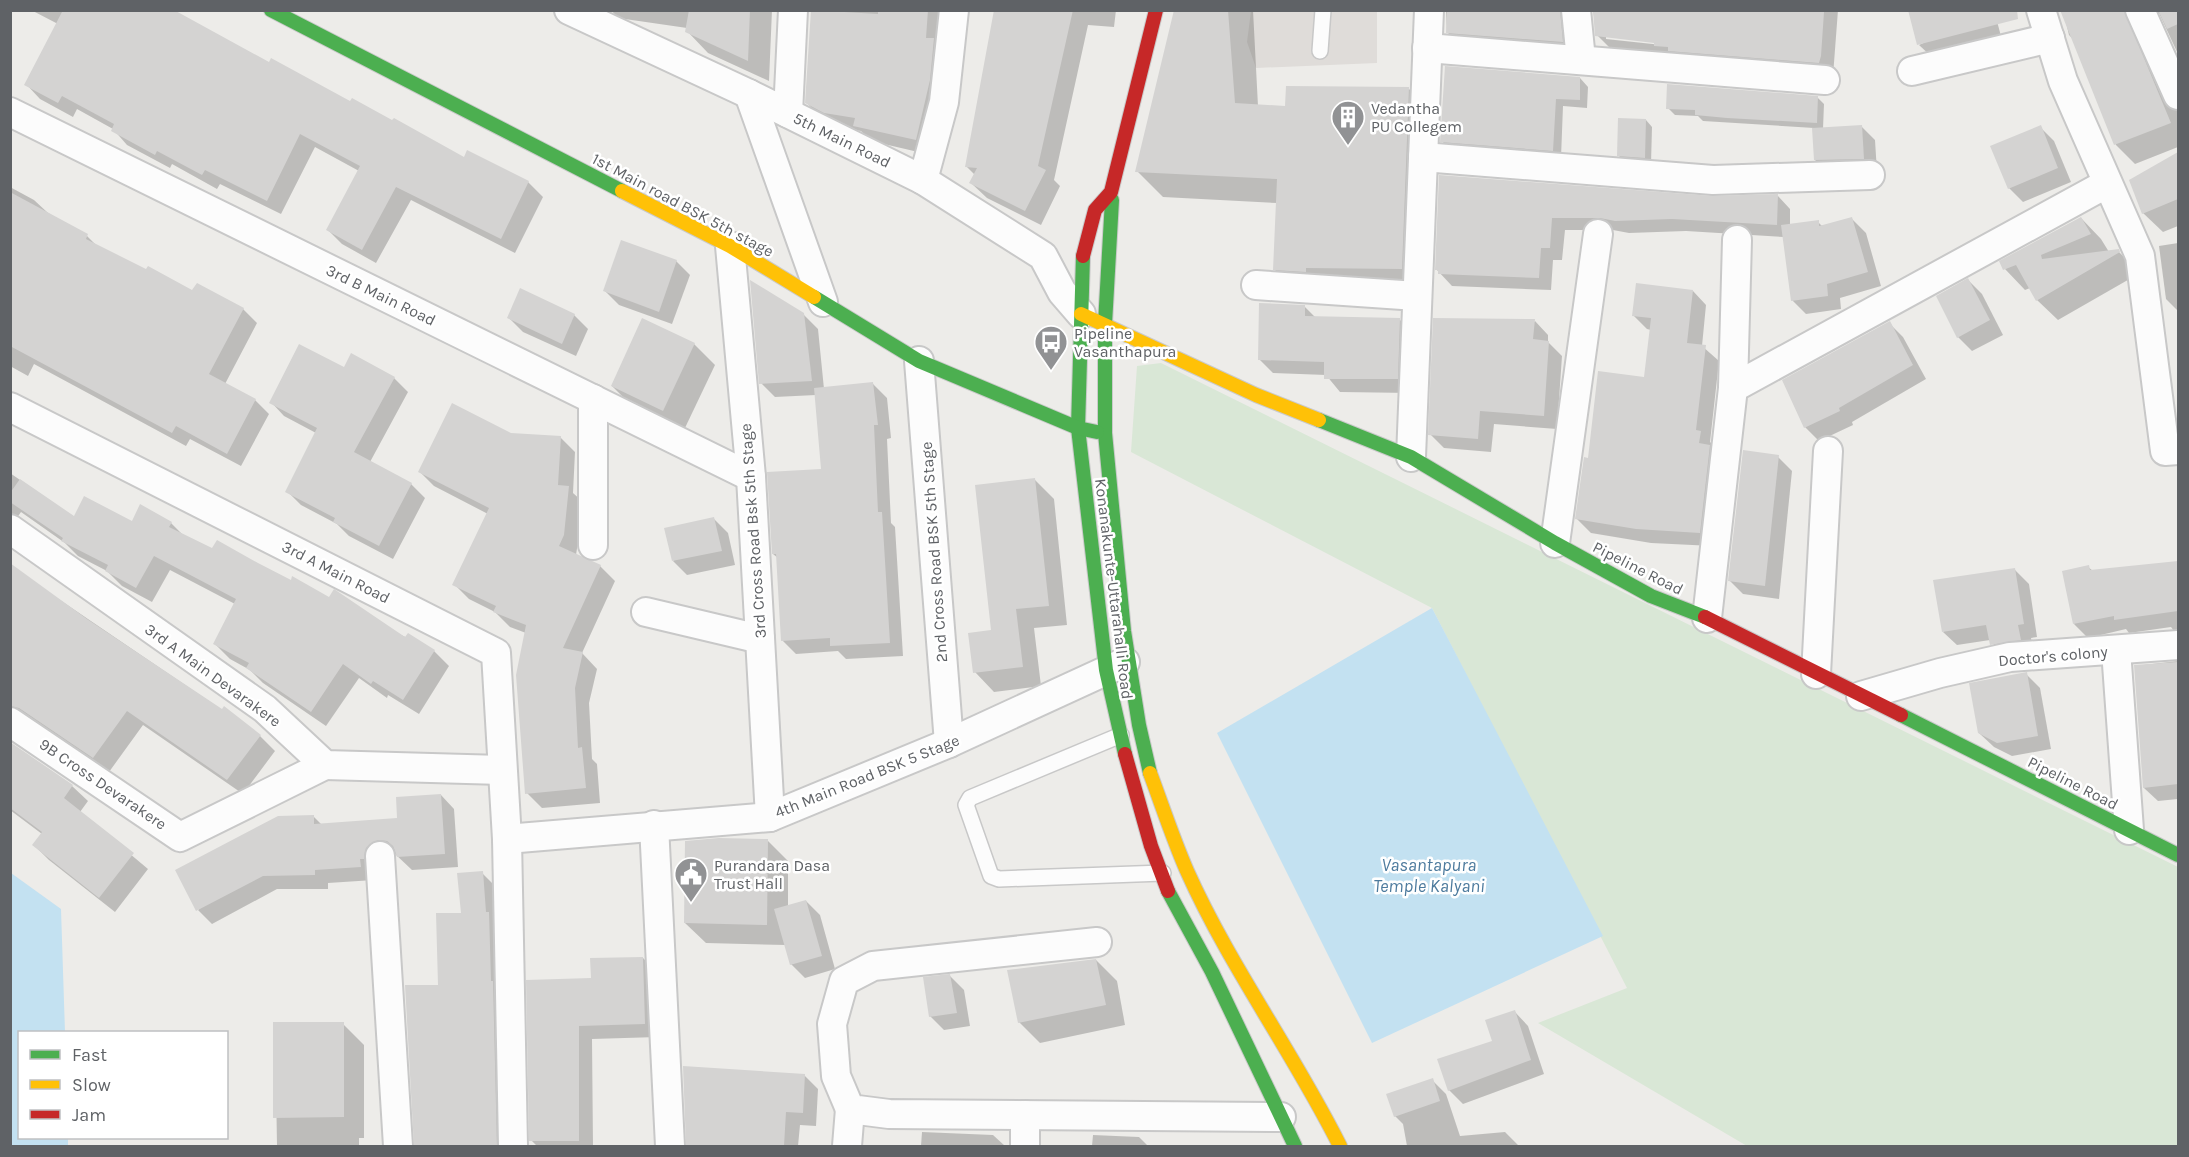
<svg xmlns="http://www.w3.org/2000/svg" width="2189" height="1157" font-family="Karla,sans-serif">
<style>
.education{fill:#dfdcd9}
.green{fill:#d9e7d6}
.water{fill:#c3e1f1}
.shadow{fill:#0003;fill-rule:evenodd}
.building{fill:#d4d3d2}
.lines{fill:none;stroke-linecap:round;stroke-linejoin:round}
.lane-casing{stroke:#c8c8c8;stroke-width:18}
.street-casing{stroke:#c8c8c8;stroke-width:32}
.fast-casing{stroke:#cacaca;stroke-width:16}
.slow-casing{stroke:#cacaca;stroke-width:16}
.jam-casing{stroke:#cacaca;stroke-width:16}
.lane{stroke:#fcfcfc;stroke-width:15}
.street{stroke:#fcfcfc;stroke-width:28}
.fast{stroke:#4caf50;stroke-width:14}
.slow{stroke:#ffc107;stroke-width:14}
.jam{stroke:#c62828;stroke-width:14}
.labels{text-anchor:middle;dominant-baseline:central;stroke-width:5;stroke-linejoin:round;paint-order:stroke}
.poi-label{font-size:16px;fill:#5f6266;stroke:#fff;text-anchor:start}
.street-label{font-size:16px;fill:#5f6266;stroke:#fff}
.water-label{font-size:18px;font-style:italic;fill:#4c7a9d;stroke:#fff}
</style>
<rect width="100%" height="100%" fill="#edece9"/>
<path class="education" d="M1251 11H1377V63L1256 68 1247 42Z"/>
<path class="green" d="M1161 363 2178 867V1146H1747L1538 1023 1627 988 1432 608 1131 452 1137 366Z"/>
<g class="water">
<path d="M1432 608 1603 936 1372 1043 1217 733Z"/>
<path d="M11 873 61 909 65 1032H20V1138H68V1146H11Z"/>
</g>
<g class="shadow">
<path d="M31 10H160L464 159 528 182 543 197 515 253 411 200 376 263 342 244 328 230 359 171 315 147 281 214 220 184 217 189 172 164 170 168 127 145 113 129 77 109 73 117 40 99 26 84 58 24Z"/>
<path d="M611 10H772L769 81 708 53 687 31V28L618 18Z"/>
<path d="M813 10H942L931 155 871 141 861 131 841 128 822 119 807 103Z"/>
<path d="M996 10H1116L1114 27 1088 25 1054 180 1060 186 1041 225 987 198 971 183 975 175 966 166Z"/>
<path d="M1175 10H1253L1258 106 1287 108 1409 89 1435 115 1427 295H1300L1274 269 1277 203 1163 197 1137 171Z"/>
<path d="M1446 10H1580L1576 56 1461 46 1447 32Z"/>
<path d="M1593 10H1838L1833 76 1611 49 1597 35ZM1606 36 1662 42V45L1606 39Z"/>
<path d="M1994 10 2002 40 1933 58 1919 45Z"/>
<path d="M2063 10H2178V54L2159 13 2152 14 2144 38 2178 111V147L2135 164 2116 145 2074 40 2069 35Z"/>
<path d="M1580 78 1588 87 1587 108 1563 106 1561 158 1450 150 1442 141Z"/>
<path d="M1817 97 1824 104 1823 129 1861 126 1875 140 1877 172 1829 174 1815 160 1814 128 1703 121 1698 116 1675 115 1668 108Z"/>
<path d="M1646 120 1652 127 1651 164 1625 162 1618 155Z"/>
<path d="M2040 127 2054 141 2071 182 2023 202 2009 188Z"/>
<path d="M2178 154V226L2163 232 2143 213 2131 181Z"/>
<path d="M1440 176 1712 198 1778 196 1790 209V225L1818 222 1823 227 1852 219 1866 233 1881 286 1840 298 1841 309 1806 314 1792 300 1784 237 1686 231 1629 233 1613 230H1565L1562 260H1553L1551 290 1452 286 1437 270Z"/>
<path d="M10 187 34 200 48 213 87 236 98 247 193 293 243 309 257 323 225 384 255 400 269 414 241 466 190 439 186 446 34 364 28 376 10 366Z"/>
<path d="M2081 218 2101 239 2109 252 2118 251 2140 273 2058 320 2037 300 2030 288 2025 290 2005 269Z"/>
<path d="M2178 243V311L2166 299 2159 246Z"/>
<path d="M676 261 690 275 672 324 619 305 605 291Z"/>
<path d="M1968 280 1982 294 2003 335 1972 351 1958 337Z"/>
<path d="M1693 291 1706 305 1702 346 1719 361 1710 442 1714 446 1713 546 1651 543 1591 533 1577 519 1589 459 1646 379 1651 330 1647 329 1633 315Z"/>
<path d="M1304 306 1316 318 1399 319 1413 333 1411 393 1340 392 1326 375 1273 373 1259 359Z"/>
<path d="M803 314 818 329 824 389 873 384 887 398 891 438 887 439 891 523 895 527 903 656 846 659 838 651 796 654 782 640 778 558 773 554 822 471 816 395 775 397 761 383Z"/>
<path d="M574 315 588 329 576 356 523 332 509 318Z"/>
<path d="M1535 321 1548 335V342L1562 356 1557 429 1494 424 1491 452 1444 448 1430 434Z"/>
<path d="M1889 323 1903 337 1926 379 1852 422 1853 425 1819 441 1805 427Z"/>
<path d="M694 344 715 365 684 430 633 407 612 386Z"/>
<path d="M345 369 394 378 408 392 370 462 411 484 425 498 393 559 349 536 337 524 301 505 287 491 316 433 284 416 271 402Z"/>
<path d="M511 435 560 437 575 452 573 493 584 503 576 555 600 566 615 581 582 653 597 669 589 703 592 759 597 764 600 803 542 808 527 793 526 633 510 627 495 612 469 599 454 584 488 514 434 486 419 471Z"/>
<path d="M1778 457 1792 471 1779 599 1743 594 1729 580Z"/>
<path d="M10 473 75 518 132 523 141 506 171 523 185 537 213 550 257 565 434 651 449 666 419 714 388 695 387 698 359 678 326 726 263 683 250 670 230 659 215 644 235 604 170 570 152 602 122 586 107 571 78 556 65 543 21 512 14 522 10 520Z"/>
<path d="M1035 480 1054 499 1067 625 1034 628 1041 686 994 692 975 672 993 632Z"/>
<path d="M714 519 728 533 735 565 687 575 673 561Z"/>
<path d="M2178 562V636L2171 627 2129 633 2126 629 2088 638 2074 624 2088 567 2093 571Z"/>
<path d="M10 566 260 736 275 751 243 794 143 725 109 772 10 730Z"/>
<path d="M2015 570 2029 584 2037 637 2031 638 2034 653 2005 658 1990 640 1957 645 1943 632Z"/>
<path d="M2178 661V799L2158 801 2144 788 2135 666Z"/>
<path d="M2026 674 2040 688 2051 749 2012 756 1994 747 1979 733Z"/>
<path d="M10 744 72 786 88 801 80 812 148 869 115 912 49 860 34 845 42 834 10 810Z"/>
<path d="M441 795 454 809 458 867 412 870 394 853 384 856 374 880 328 883V889H277L212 924 198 910 314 817 322 825 399 819Z"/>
<path d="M767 840 788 861V906L806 901 820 915 835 969 805 978 791 964 786 945 706 943 685 923Z"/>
<path d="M482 873 505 896 518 1146H415L439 986 462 914Z"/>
<path d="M643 958 657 972 658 1037 592 1039 593 1146H537L531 1140 592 979Z"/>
<path d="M1096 960 1117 981 1125 1025 1040 1043 1019 1022Z"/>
<path d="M950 976 964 990 970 1026 944 1030 930 1016Z"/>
<path d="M1515 1012 1528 1026 1544 1074 1463 1104 1449 1090 1494 1042Z"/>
<path d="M275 1024H343L364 1045V1138H359V1146H277Z"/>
<path d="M804 1075 818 1089 816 1126 800 1125 798 1146H688Z"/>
<path d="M1432 1080 1446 1094 1460 1136 1505 1132 1519 1146H1407L1403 1124 1395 1116Z"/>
<path d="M922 1132 993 1135 1005 1146H921Z"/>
<path d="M1093 1135 1139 1137 1148 1146H1092Z"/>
</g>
<g class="building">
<path d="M63 10H174L269 62 271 58 350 101 352 98 392 120 394 118 464 157 467 150 529 181 501 239 396 187 362 250 326 230 360 166 300 134 267 201 205 170 202 175 157 151 155 155 111 131 114 124 62 96 58 103 24 85Z"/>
<path d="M689 10H750L748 61 685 32Z"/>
<path d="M811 10 878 14V10H928L926 38H934L930 80 916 140 853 126 855 118 824 113 805 103Z"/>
<path d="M994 10H1073L1038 166 1046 170 1025 211 969 183 977 168 965 167Z"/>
<path d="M1174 10H1228L1235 103 1285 106 1286 86 1409 87 1402 269 1306 268V272L1273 270 1277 179 1135 172Z"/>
<path d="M1447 10H1560L1563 42 1446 33Z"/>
<path d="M1593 10 1824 12 1821 56 1819 63 1668 51V47L1654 46V43L1595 36Z"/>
<path d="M1908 10H2017L2018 19 1917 45Z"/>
<path d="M2060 10H2124L2171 123 2114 145Z"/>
<path d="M2158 10H2178V24L2167 29Z"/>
<path d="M1445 66 1580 77V100L1556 99 1553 151 1440 142Z"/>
<path d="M1667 84 1818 96 1817 123 1727 118 1695 115V110L1666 109Z"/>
<path d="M1618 118 1646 119 1645 158 1617 156Z"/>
<path d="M1862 125 1864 159 1814 160 1812 128Z"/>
<path d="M2041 125 2058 168 2008 189 1990 146Z"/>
<path d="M2178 152V199L2142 214 2129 180Z"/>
<path d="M1439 175 1712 196 1778 194 1777 225 1672 219 1615 221 1600 218H1552L1550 248H1541L1539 278 1438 274V270H1435Z"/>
<path d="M10 192 88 234 86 239 146 269 148 266 192 290 197 283 244 308 209 374 256 399 227 454 176 426 172 433 10 346Z"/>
<path d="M1852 217 1868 272 1827 284 1828 296 1791 301 1781 225 1819 220V226Z"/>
<path d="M2081 217 2091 234 2041 255 2042 259 2119 249 2120 252 2036 301 2016 265 2003 270 1999 261Z"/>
<path d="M621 240 677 260 659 312 603 291Z"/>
<path d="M1968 278 1990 320 1957 338 1936 296Z"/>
<path d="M750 280 804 313 812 381 759 384Z"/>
<path d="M1636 283 1693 290 1687 343 1706 345 1696 430 1701 431 1699 443 1710 445 1700 533 1636 529 1575 519 1584 457 1588 458 1598 371 1644 377 1651 318 1632 316Z"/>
<path d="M520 288 575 314 562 344 507 318Z"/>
<path d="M1259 303 1305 305V316L1400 318 1398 379H1324V362L1258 360Z"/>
<path d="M642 318 695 343 663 411 611 386Z"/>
<path d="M1433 318 1535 319 1533 339 1549 341 1544 416 1480 411 1478 439 1428 435Z"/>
<path d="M1890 321 1913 365 1839 408 1840 411 1804 428 1782 380Z"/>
<path d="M299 344 344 367 351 353 395 377 354 452 412 483 379 546 333 522 335 518 285 492 317 428 269 403Z"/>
<path d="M873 382 878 425H874L878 512H882L890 643 830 646V638L781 641 776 554H772L767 472 821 469 814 388Z"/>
<path d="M452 403 511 433 561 436 558 485 569 486 564 535 559 546 601 565 563 648 583 652 575 688 578 748 582 747 586 788 525 794 516 675 526 625 493 612 496 606 452 585 489 508 418 472Z"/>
<path d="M1743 450 1779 455 1765 586 1728 581Z"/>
<path d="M1035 478 1049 606 1016 609 1023 667 973 673 968 633 991 630 975 485Z"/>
<path d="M20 479 74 516 84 496 132 521 140 504 172 522 169 527 212 548 217 540 258 563 291 580 292 576 329 597 334 589 405 637 408 633 435 650 403 700 373 681 371 684 343 664 311 712 246 668 249 663 213 644 236 599 154 556 136 588 105 571 108 565 61 541 63 538 10 502V493Z"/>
<path d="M714 517 722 551 672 561 664 528Z"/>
<path d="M2178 561V611L2114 620V616L2073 624 2062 571 2089 565 2090 570Z"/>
<path d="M10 563 87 619 222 709 224 706 261 735 227 780 127 711 93 758 19 708 10 706Z"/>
<path d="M2015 568 2024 624 2018 625 2021 640 1990 645 1986 625 1942 632 1933 580Z"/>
<path d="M2178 662V784L2143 788 2134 665Z"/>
<path d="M2027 672 2038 736 1997 743 1978 733 1969 683Z"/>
<path d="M10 742 73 785 64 798 134 853 99 898 32 845 42 832 10 808Z"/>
<path d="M441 794 445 854 397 857 393 846 387 841 378 840 366 848 364 859H360L361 867 315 870V875L263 876 196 911 175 870 278 816 314 815V824L397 818 396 797Z"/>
<path d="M719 838 768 839 767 925 684 923 685 841Z"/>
<path d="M483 871 486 912H489L491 981H493L497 1146H414L405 985H438L436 913H461L457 873Z"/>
<path d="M806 900 822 956 790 965 774 909Z"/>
<path d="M643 957 645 1024 579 1026V1141H529L526 980 591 978 590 958Z"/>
<path d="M1096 959 1106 1005 1018 1023 1007 970Z"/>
<path d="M950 974 957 1013 929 1017 923 977Z"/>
<path d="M1515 1010 1531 1060 1448 1091 1437 1059 1492 1041 1485 1020Z"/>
<path d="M273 1022H344V1117L273 1118Z"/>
<path d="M683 1066 805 1074 803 1113 786 1112 784 1146H686Z"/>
<path d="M1433 1078 1440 1101 1394 1117 1386 1094Z"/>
</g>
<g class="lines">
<defs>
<g id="lane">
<path d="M1320 51 1323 10"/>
<path d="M1121 735 970 798 966 805 991 876 999 879 1163 873"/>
</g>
<g id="street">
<path d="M569 10 749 94 923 180 1043 256 1062 292 1081 314"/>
<path d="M1576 10 1581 60"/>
<path d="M2041 10 2063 81 2140 256 2165 451 2178 450"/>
<path d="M2140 10 2178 95"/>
<path d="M1427 48 1825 80"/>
<path d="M1912 71 2050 38"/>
<path d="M749 94 823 302"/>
<path d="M10 112 751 477"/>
<path d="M788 113 793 10"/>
<path d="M1423 157 1713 180 1870 175"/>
<path d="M923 180 944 102 954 10"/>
<path d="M730 246 751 477 770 817"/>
<path d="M1256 285 1417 296"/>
<path d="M919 361 949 743"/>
<path d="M1733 388 1737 240"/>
<path d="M10 407 496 653 507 839 513 1146"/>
<path d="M1411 457 1429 10"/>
<path d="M10 529 265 709 325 765 502 770"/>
<path d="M1555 543 1598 234"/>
<path d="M593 545V399"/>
<path d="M646 612 760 639"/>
<path d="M1707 618 1733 388 2106 184"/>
<path d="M2116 650 2129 830"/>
<path d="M1816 674 1828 451"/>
<path d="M1861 696 1940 673 2010 657 2178 645"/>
<path d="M10 722 180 837 325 765"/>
<path d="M654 825 670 1146"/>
<path d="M507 839 770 817 949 743 1125 662"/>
<path d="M380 856 398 1146"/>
<path d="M1097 942 873 966 844 981 832 1024 836 1076 850 1109 889 1114 1281 1117"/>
<path d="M847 1146 850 1109"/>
<path d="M1025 1146V1115"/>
</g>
<g id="fast">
<path d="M271 10 622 191"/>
<path d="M1112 200 1105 324V433L1124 631 1139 725 1150 773"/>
<path d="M1083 256 1078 428 1106 670 1125 754"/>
<path d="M814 297 919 361 1078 428 1097 432"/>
<path d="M1319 420 1411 457 1555 543 1651 596 1705 617"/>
<path d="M1901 715 2178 855"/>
<path d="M1168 891 1212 972 1295 1146"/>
</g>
<g id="slow">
<path d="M622 191 730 246 814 297"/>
<path d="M1081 314 1256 395 1319 420"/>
<path d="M1150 773C1162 805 1173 839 1187 871 1230 967 1293 1052 1340 1146"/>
</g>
<g id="jam">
<path d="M1083 256 1095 210 1111 192 1156 10"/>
<path d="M1705 617 1901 715"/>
<path d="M1125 754 1151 846 1168 891"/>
</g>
</defs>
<use href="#lane" class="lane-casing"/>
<use href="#street" class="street-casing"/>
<use href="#fast" class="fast-casing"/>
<use href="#slow" class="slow-casing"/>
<use href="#jam" class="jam-casing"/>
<use href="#lane" class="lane"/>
<use href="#street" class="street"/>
<use href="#fast" class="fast"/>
<use href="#slow" class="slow"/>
<use href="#jam" class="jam"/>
</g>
<defs>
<symbol id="building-pin" viewBox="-11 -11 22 30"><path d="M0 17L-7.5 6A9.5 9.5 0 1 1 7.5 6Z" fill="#919294" stroke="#fff"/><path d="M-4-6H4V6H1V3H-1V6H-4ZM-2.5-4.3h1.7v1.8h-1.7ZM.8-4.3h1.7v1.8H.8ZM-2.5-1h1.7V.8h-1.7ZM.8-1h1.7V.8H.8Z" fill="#fff"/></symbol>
<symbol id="bus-pin" viewBox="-11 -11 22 30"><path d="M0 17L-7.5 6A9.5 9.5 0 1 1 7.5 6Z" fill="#919294" stroke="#fff"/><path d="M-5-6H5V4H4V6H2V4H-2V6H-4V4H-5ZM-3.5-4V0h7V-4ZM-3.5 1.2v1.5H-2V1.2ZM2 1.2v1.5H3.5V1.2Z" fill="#fff"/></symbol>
<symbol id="civic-pin" viewBox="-11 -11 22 30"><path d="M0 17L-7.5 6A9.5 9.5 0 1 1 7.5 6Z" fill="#919294" stroke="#fff"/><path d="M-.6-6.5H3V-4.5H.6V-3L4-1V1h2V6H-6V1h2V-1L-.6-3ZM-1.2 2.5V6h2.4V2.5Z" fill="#fff"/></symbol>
</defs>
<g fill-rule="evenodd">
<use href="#building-pin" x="1329" y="98" width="38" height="52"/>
<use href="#bus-pin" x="1032" y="323" width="38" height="52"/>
<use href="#civic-pin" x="672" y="855" width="38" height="52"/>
</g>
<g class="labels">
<g class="poi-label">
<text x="1371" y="108">Vedantha<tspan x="1371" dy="18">PU Collegem</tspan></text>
<text x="1074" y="333">Pipeline<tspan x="1074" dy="18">Vasanthapura</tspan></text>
<text x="714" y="865">Purandara Dasa<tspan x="714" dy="18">Trust Hall</tspan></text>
</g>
<g class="street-label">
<text transform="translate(842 140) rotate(26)">5th Main Road</text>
<text transform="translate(683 205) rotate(28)">1st Main road BSK 5th stage</text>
<text transform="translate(381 295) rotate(26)">3rd B Main Road</text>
<text transform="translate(753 531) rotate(-94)">3rd Cross Road Bsk 5th Stage</text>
<text transform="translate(934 552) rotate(-94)">2nd Cross Road BSK 5th Stage</text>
<text transform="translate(1638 568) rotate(27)">Pipeline Road</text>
<text transform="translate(336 572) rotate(27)">3rd A Main Road</text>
<text transform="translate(1114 589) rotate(83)">Konanakunte-Uttarahalli Road</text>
<text transform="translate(2053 656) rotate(-5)">Doctor's colony</text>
<text transform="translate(213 675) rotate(36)">3rd A Main Devarakere</text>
<text transform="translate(867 776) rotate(-22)">4th Main Road BSK 5 Stage</text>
<text transform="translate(2073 783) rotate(27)">Pipeline Road</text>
<text transform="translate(103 784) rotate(34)">9B Cross Devarakere</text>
</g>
<g class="water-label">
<text x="1429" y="865">Vasantapura<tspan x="1429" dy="21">Temple Kalyani</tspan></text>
</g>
</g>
<rect width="2189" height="1157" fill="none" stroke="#5f6266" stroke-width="24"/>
<rect x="18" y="1031" width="210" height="108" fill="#ffffff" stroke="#bfc0c2" stroke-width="1.5"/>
<rect x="30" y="1050" width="30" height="9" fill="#4caf50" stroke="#bfc0c2" stroke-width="1.5"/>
<text x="72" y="1061" font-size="18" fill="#5f6266">Fast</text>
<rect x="30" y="1080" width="30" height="9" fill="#ffc107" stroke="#bfc0c2" stroke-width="1.5"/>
<text x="72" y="1091" font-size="18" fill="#5f6266">Slow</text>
<rect x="30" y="1110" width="30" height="9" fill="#c62828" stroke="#bfc0c2" stroke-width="1.5"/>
<text x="72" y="1121" font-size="18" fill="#5f6266">Jam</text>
</svg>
